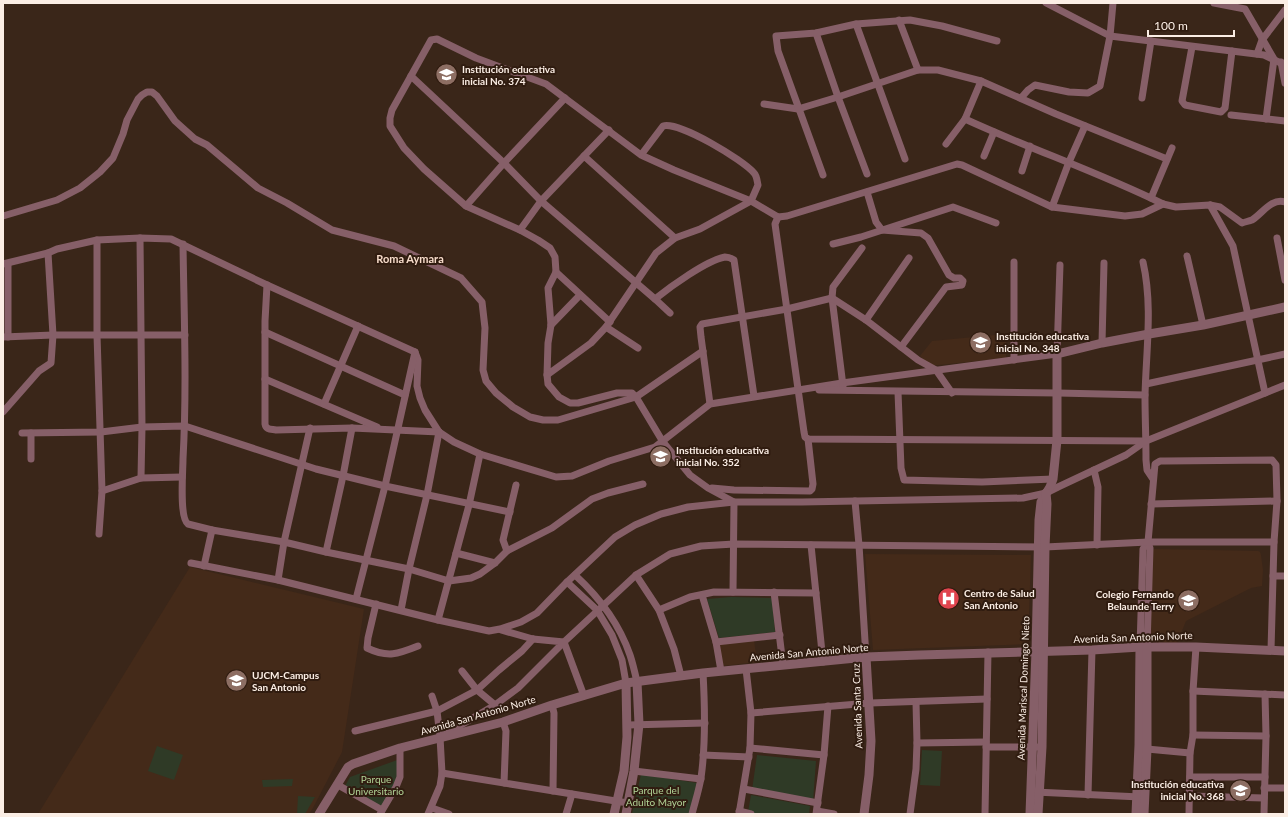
<svg xmlns="http://www.w3.org/2000/svg" width="1288" height="817" font-family="Lato,sans-serif">
<style>
.built{fill:#442a19}
.green{fill:#2f3a26}
.lines{fill:none;stroke-linecap:round;stroke-linejoin:round}
.minor{stroke:#865f68;stroke-width:7}
.tertiary{stroke:#865f68;stroke-width:9}
.labels{text-anchor:middle;dominant-baseline:central;stroke-width:4;stroke-linejoin:round;paint-order:stroke}
.poi-label{font-size:10px;font-weight:bold;fill:#fbeee5;stroke:#301c10;text-anchor:start}
.street-label{font-size:10px;fill:#fbeee5;stroke:#301c10}
.park-label{font-size:10px;fill:#b1d296;stroke:#301c10}
.neighbourhood-label{font-size:11px;font-weight:bold;fill:#f6dbca;stroke:#301c10}
</style>
<rect width="100%" height="100%" fill="#3a2619"/>
<g class="built">
<path d="M1006 334V358L929 366 920 356 932 341Z"/>
<path d="M1154 549 1258 551 1260 552 1261 555 1263 570 1262 586 1251 588 1186 621 1177 643 1152 642 1151 638 1148 635 1152 551Z"/>
<path d="M865 554 1031 555 1028 644 873 650Z"/>
<path d="M190 567 364 609 342 752 313 808 309 814H38Z"/>
<path d="M754 640 757 662 722 666 720 644Z"/>
</g>
<g class="green">
<path d="M731 597 772 598 775 632 719 638 707 599Z"/>
<path d="M157 746 183 755 174 780 148 771Z"/>
<path d="M922 750 942 751 940 786 920 785Z"/>
<path d="M757 755 816 761 813 802 752 790Z"/>
<path d="M400 759 399 776 381 808 345 786 350 777Z"/>
<path d="M641 774 697 783 691 814H632Z"/>
<path d="M293 779 292 786 263 787 262 780Z"/>
<path d="M751 795 810 806 809 814H759L748 812Z"/>
<path d="M298 796 315 797 305 814H297Z"/>
</g>
<g class="lines">
<g class="minor">
<path d="M1046 3 1110 36 1264 55 1285 65"/>
<path d="M1214 3 1245 9 1274 59 1266 119"/>
<path d="M899 20 918 70"/>
<path d="M856 24 905 159"/>
<path d="M816 33 838 97 867 174"/>
<path d="M1192 47 1182 101 1185 105 1221 112 1225 108 1232 51"/>
<path d="M1257 54 1262 40 1285 10"/>
<path d="M1281 62 1285 83"/>
<path d="M411 76 504 163 541 201 584 156 675 238"/>
<path d="M1021 98 1028 90 1035 85 1069 92 1088 93 1100 86 1110 36 1113 3"/>
<path d="M1142 98 1151 41"/>
<path d="M764 104 798 109 838 97 918 70H938L981 81 1056 114 1167 159"/>
<path d="M1231 115 1285 121"/>
<path d="M965 119C1030 149 1098 172 1163 204L1176 207 1210 205 1220 207 1242 223C1245 222 1249 221 1252 220 1263 213 1271 198 1285 202"/>
<path d="M946 144 965 119 981 81"/>
<path d="M641 155 663 126C679 121 743 160 754 173 757 176 757 181 758 185L751 201 700 229 675 238 656 253 606 327 591 343 547 375 548 343 551 325 548 288 556 272 555 257 550 248 538 240 520 230 466 206 424 169 404 148 390 126V118L392 110 431 40 437 39 476 58 546 84 641 155 674 170 751 201 778 217 787 216 957 164 962 165 1052 207 1125 216 1142 214 1163 204"/>
<path d="M584 156 609 130"/>
<path d="M984 156 994 132"/>
<path d="M1022 171 1030 146"/>
<path d="M823 175 778 51 776 36 816 33 856 24 910 20 942 26 997 41"/>
<path d="M867 192 876 222 882 230 921 233 928 238 949 275 954 278H960L963 281 962 285 946 287 901 347"/>
<path d="M1151 198 1172 148"/>
<path d="M1210 205 1233 246 1265 393"/>
<path d="M466 206 504 163 565 98"/>
<path d="M1052 207 1069 162 1085 126"/>
<path d="M3 216 57 200 80 188 100 172 113 158 123 134 127 120 138 99 142 95 147 92H152L157 96 175 121 195 139 207 145 258 188 287 203 332 230 394 246 461 278 482 302 485 328 483 370 486 381 496 393 513 407 530 417 543 420H558L636 397 703 351"/>
<path d="M778 217 775 224 804 432 805 437 808 439 1146 441"/>
<path d="M520 230 541 201 655 299C670 287 707 260 725 257 729 257 731 258 734 260L754 396"/>
<path d="M140 238 142 427 141 478"/>
<path d="M1277 238 1285 280"/>
<path d="M97 240V335L102 491 99 534"/>
<path d="M183 244C184 316 187 387 183 459 183 471 179 518 188 524L212 530"/>
<path d="M833 244 861 237 953 207 996 223"/>
<path d="M1187 256 1203 325"/>
<path d="M1143 262C1153 306 1146 351 1145 396 1145 417 1146 438 1146 460L1147 470 1153 479"/>
<path d="M3 264 48 253 57 249 97 240 140 238 171 239 267 285 415 352 418 360 417 386 420 398 425 410 439 432 454 442 480 454 556 477 572 476 609 461 655 447 710 404 842 383 1057 354 1060 265"/>
<path d="M8 264V337"/>
<path d="M556 272 610 322"/>
<path d="M267 285 265 321V424C266 430 271 429 276 430L352 428 439 432"/>
<path d="M655 299 670 313"/>
<path d="M866 320 909 258"/>
<path d="M551 325 580 295"/>
<path d="M606 327 638 348"/>
<path d="M265 332 405 395"/>
<path d="M3 337 53 335H185"/>
<path d="M1102 343 1104 263"/>
<path d="M1014 360V262"/>
<path d="M547 375 548 384 559 397 570 403H578L617 393H632L636 397 663 442 690 475 708 488 734 502 733 592"/>
<path d="M265 379 377 427"/>
<path d="M1146 384 1285 354"/>
<path d="M843 386 832 298 833 287 862 248"/>
<path d="M819 390 1058 393 1145 395"/>
<path d="M898 392 901 468 904 480 982 482 1053 479"/>
<path d="M324 404 358 326"/>
<path d="M710 404 701 337 700 327 702 324 787 309 832 298 866 320 918 360 936 370 952 393"/>
<path d="M3 412 39 371 51 363 53 335 48 253"/>
<path d="M22 433 101 432 142 427 185 426 316 469 385 486 510 512"/>
<path d="M31 433V459"/>
<path d="M1094 470 1098 487 1097 545"/>
<path d="M712 488 734 490 810 491 812 489 813 484 808 439"/>
<path d="M102 491 141 478 182 477"/>
<path d="M855 501 859 545 866 657"/>
<path d="M1151 504 1277 501"/>
<path d="M811 545 823 662"/>
<path d="M507 551 552 528 592 499 608 493 643 484"/>
<path d="M326 552 343 476 352 428"/>
<path d="M456 553 495 563"/>
<path d="M191 563 278 580 438 620 489 631 500 629 521 622 537 613 567 582 615 537 635 525 661 514 688 507 734 502H802L1023 498 1046 493 1058 487 1126 455 1146 441 1285 385"/>
<path d="M204 566 212 530 284 542 326 552 409 569 449 581 471 578 480 574 495 563 507 551 503 540 516 485"/>
<path d="M575 575C599 597 619 623 630 655 633 664 635 673 637 682"/>
<path d="M636 575 659 610 674 649 681 676"/>
<path d="M1273 576H1285"/>
<path d="M278 580 284 542 310 428"/>
<path d="M567 582 597 610 612 635 622 660 626 683"/>
<path d="M774 592 783 665"/>
<path d="M702 595 716 642 721 671"/>
<path d="M356 599 385 486 415 352"/>
<path d="M376 604 368 638 367 648C388 658 398 654 418 646"/>
<path d="M401 610 409 569 427 495 439 432"/>
<path d="M659 610 690 597 714 592 816 593"/>
<path d="M438 620 469 505 480 454"/>
<path d="M716 642 780 635"/>
<path d="M1140 647 1143 549 1148 542"/>
<path d="M1147 647 1150 548 1148 542 1155 464 1160 461H1165L1272 460 1276 465 1277 501 1274 542 1271 650"/>
<path d="M462 671 477 690 495 705"/>
<path d="M1193 691 1285 695"/>
<path d="M584 696 564 642 636 575 670 554 701 546 734 544 1045 547 1148 542H1274"/>
<path d="M552 705 554 713 553 791"/>
<path d="M751 713 870 703 987 699"/>
<path d="M503 722 506 731 504 783"/>
<path d="M628 725 705 723"/>
<path d="M355 731 437 711 477 690 499 670 522 651 533 639"/>
<path d="M444 735 495 705 518 688 564 642 533 639 501 630"/>
<path d="M1193 735 1266 736"/>
<path d="M917 743 986 742"/>
<path d="M986 747H1037"/>
<path d="M1143 747 1147 749 1190 753"/>
<path d="M750 748 824 755"/>
<path d="M703 755 749 757"/>
<path d="M634 771 701 779"/>
<path d="M442 773 628 803"/>
<path d="M1190 777H1265"/>
<path d="M338 785 382 810"/>
<path d="M1264 788H1285"/>
<path d="M744 789 818 803"/>
<path d="M1035 792 1140 797"/>
<path d="M1088 795 1092 650"/>
<path d="M1189 796 1264 798"/>
<path d="M432 808 449 814"/>
<path d="M739 811 751 814"/>
<path d="M817 811 834 814"/>
<path d="M380 814 396 787 400 777V748"/>
<path d="M428 814 440 786 442 773 440 737 437 711 432 696"/>
<path d="M566 814 572 794"/>
<path d="M692 814C695 802 699 790 701 778 706 743 705 708 703 673"/>
<path d="M739 814 750 748 751 713 746 669"/>
<path d="M816 814 824 755 828 706"/>
<path d="M910 814 916 769 917 743 916 702"/>
<path d="M985 814 988 652"/>
<path d="M1189 814 1190 753 1193 735V691L1196 647"/>
<path d="M1264 814 1266 736 1265 694"/>
</g>
<g class="tertiary">
<path d="M319 814 348 767 353 764 400 748 503 722 552 705 626 683 703 673 866 657 920 655 1092 650 1140 647H1196L1285 651"/>
<path d="M614 814 624 771 627 737 626 683"/>
<path d="M626 814 634 771 639 724 637 682"/>
<path d="M864 814 869 775 871 741 866 657"/>
<path d="M1030 814 1036 651 1039 520 1041 502 1050 487 1053 479 1057 440V354L1102 343 1149 334 1203 325 1285 307"/>
<path d="M1038 814 1042 747 1045 547 1047 504 1046 493"/>
<path d="M1136 814 1139 745 1140 647"/>
<path d="M1144 814 1147 749V647"/>
</g>
</g>
<defs>
<symbol id="school-disc" viewBox="-11 -11 22 22"><circle r="9.5" fill="#8d6e63" stroke="#301c10"/><path d="M0-5L7-2L0 1L-7-2ZM-4 1L0 2.5L4 1V4Q0 6-4 4Z" fill="#fff"/></symbol>
<symbol id="hospital-disc" viewBox="-11 -11 22 22"><circle r="9.5" fill="#e0444e" stroke="#301c10"/><path d="M-5-5h3v3.5h4V-5h3V5h-3V1.5h-4V5h-3Z" fill="#fff"/></symbol>
<symbol id="university-disc" viewBox="-11 -11 22 22"><circle r="9.5" fill="#8d6e63" stroke="#301c10"/><path d="M0-5L7-2L0 1L-7-2ZM-4 1L0 2.5L4 1V4Q0 6-4 4Z" fill="#fff"/></symbol>
</defs>
<g fill-rule="evenodd">
<use href="#school-disc" x="434" y="62" width="25" height="25"/>
<use href="#school-disc" x="968" y="330" width="25" height="25"/>
<use href="#school-disc" x="648" y="444" width="25" height="25"/>
<use href="#hospital-disc" x="936" y="586" width="25" height="25"/>
<use href="#school-disc" x="1176" y="588" width="25" height="25"/>
<use href="#university-disc" x="224" y="668" width="25" height="25"/>
<use href="#school-disc" x="1228" y="778" width="25" height="25"/>
</g>
<g class="labels">
<g class="poi-label">
<text x="462" y="69">Institución educativa<tspan x="462" dy="12">inicial No. 374</tspan></text>
<text x="996" y="336">Institución educativa<tspan x="996" dy="12">inicial No. 348</tspan></text>
<text x="676" y="450">Institución educativa<tspan x="676" dy="12">inicial No. 352</tspan></text>
<text x="964" y="593">Centro de Salud<tspan x="964" dy="12">San Antonio</tspan></text>
<text x="1174" y="594" text-anchor="end">Colegio Fernando<tspan x="1174" dy="12">Belaunde Terry</tspan></text>
<text x="252" y="675">UJCM-Campus<tspan x="252" dy="12">San Antonio</tspan></text>
<text x="1224" y="784" text-anchor="end">Institución educativa<tspan x="1224" dy="12">inicial No. 368</tspan></text>
</g>
<g class="street-label">
<text transform="translate(1133 637) rotate(-2)">Avenida San Antonio Norte</text>
<text transform="translate(809 652) rotate(-5)">Avenida San Antonio Norte</text>
<text transform="translate(1023 688) rotate(-88)">Avenida Mariscal Domingo Nieto</text>
<text transform="translate(857 706) rotate(-92)">Avenida Santa Cruz</text>
<text transform="translate(478 715) rotate(-16)">Avenida San Antonio Norte</text>
</g>
<g class="park-label">
<text x="376" y="779">Parque<tspan x="376" dy="12">Universitario</tspan></text>
<text x="656" y="790">Parque del<tspan x="656" dy="12">Adulto Mayor</tspan></text>
</g>
<g class="neighbourhood-label">
<text x="410" y="258">Roma Aymara</text>
</g>
</g>
<rect width="1288" height="817" fill="none" stroke="#fbeee5" stroke-width="8"/>
<path d="M1148 30v6h86v-6" fill="none" stroke="#fbeee5" stroke-width="2"/>
<text x="1154" y="30" font-size="12" fill="#fbeee5" stroke="#301c10" stroke-width="3" paint-order="stroke">100 m</text>
</svg>
